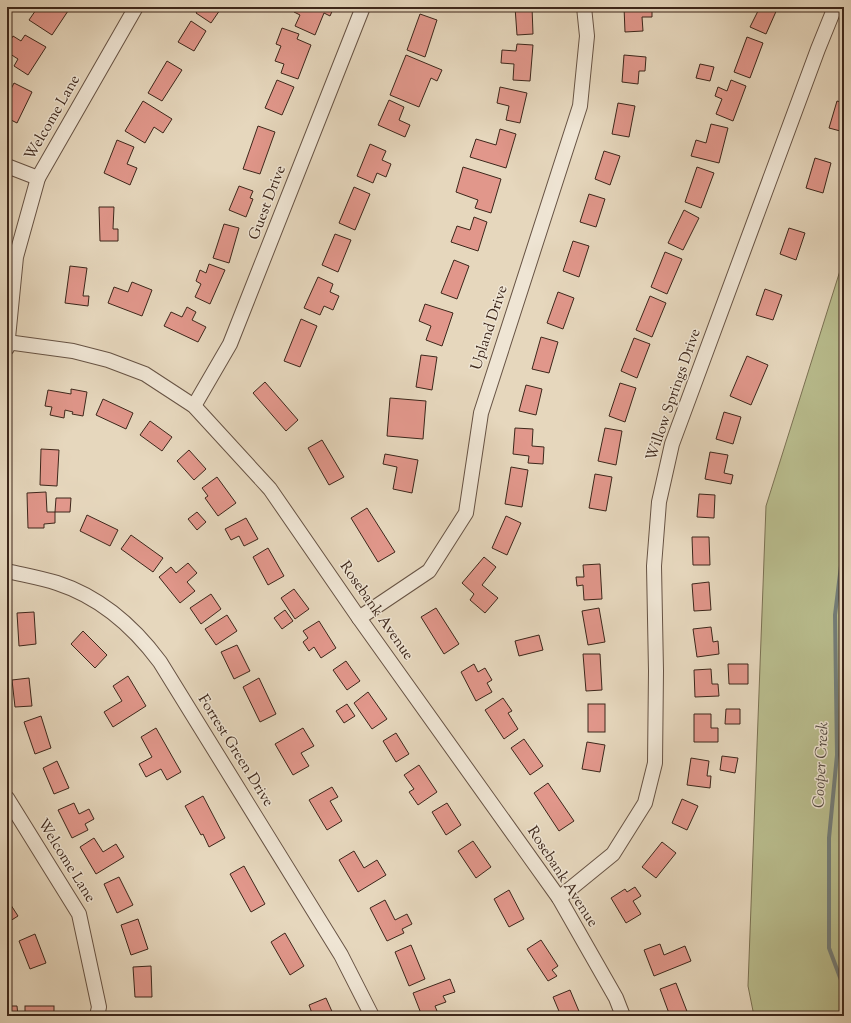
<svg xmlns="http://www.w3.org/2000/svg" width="851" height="1023" font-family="'Sorts Mill Goudy',serif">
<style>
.green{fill:#b9bd8e;stroke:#7b7254}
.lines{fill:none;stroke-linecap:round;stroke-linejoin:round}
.stream{stroke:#747e7a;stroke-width:4}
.building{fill:#e1978b;stroke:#3d271b}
.minor-casing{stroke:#675344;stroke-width:16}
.minor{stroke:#efe5d4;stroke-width:14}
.labels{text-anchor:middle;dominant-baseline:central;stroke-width:3;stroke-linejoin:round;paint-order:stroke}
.street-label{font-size:15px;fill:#3d271b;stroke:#efe5d4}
.water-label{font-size:16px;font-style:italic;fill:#544b42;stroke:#efe5d4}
</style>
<rect width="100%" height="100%" fill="#e6d7bd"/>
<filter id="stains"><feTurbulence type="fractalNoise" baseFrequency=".005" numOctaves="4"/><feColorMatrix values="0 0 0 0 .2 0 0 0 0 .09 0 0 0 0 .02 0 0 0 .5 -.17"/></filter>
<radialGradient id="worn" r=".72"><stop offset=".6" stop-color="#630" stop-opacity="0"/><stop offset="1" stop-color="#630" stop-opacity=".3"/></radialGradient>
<path class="green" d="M844 258V1016H754L748 986 766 506Z"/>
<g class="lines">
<path class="stream" d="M844 541 835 615 837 755 829 838V948L844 988"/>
</g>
<g class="building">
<path d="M38 7H69L70 8 52 35 29 20Z"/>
<path d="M200 7H222L211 23 196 13Z"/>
<path d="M296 7H334L330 16 324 13 315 35 295 26 300 15 294 12Z"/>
<path d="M515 7H532L533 34 517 35Z"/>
<path d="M624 7H652V17H642L643 31 625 32Z"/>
<path d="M760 7H778L766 34 750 27Z"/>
<path d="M420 14 437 20 425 57 407 50Z"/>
<path d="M191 21 206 31 194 51 178 42Z"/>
<path d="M282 28 299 34 297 39 311 45 298 79 281 73 284 64 275 61 281 46 276 44Z"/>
<path d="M25 35 46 47 28 75 14 66 18 59 7 52V46L13 36 21 41Z"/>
<path d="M747 37 763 43 750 78 734 72Z"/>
<path d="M517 44 533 45 530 81 513 80 514 64 501 63 502 50 516 51Z"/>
<path d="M406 55 442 70 437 81 431 78 419 107 390 95Z"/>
<path d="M624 55 646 57 645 71H639L638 84 622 82Z"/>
<path d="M167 61 182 70 162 101 148 93Z"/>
<path d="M700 64 714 67 710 81 696 78Z"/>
<path d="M277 80 294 87 282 115 265 108Z"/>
<path d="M731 80 746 86 733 121 716 114 722 99 715 96 718 87 727 91Z"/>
<path d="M14 83 32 92 17 123 7 118V97Z"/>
<path d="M500 87 527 93 520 123 506 120 509 106 497 103Z"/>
<path d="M389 100 404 107 399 120 410 125 405 137 378 125Z"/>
<path d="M143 101 172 119 163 133 154 127 145 143 125 131Z"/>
<path d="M837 101 844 103V132L829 128Z"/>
<path d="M618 103 635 106 629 137 612 134Z"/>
<path d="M711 124 728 128 719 163 691 156 696 140 706 143Z"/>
<path d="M258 126 275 132 260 174 243 169Z"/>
<path d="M500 129 516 134 506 168 470 157 476 139 496 145Z"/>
<path d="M117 140 134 147 127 164 137 168 130 185 104 173Z"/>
<path d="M370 144 386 151 382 160 391 164 386 177 377 173 373 183 357 176Z"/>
<path d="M604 151 620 156 610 185 595 179Z"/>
<path d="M815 158 831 163 823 193 806 188Z"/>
<path d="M463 167 501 179 491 213 475 208 478 200 456 192Z"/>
<path d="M697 167 714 173 701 208 685 202Z"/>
<path d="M239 186 253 191 250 198 253 199 246 217 229 210Z"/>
<path d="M354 187 370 194 355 230 339 223Z"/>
<path d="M589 194 605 199 596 227 580 222Z"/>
<path d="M99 207H114L113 229H118V241H100Z"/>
<path d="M684 210 699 218 683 250 668 243Z"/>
<path d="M474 217 487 222 478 251 451 242 457 226 470 230Z"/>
<path d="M224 224 239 228 229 263 213 258Z"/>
<path d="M789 228 805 233 796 260 780 254Z"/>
<path d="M335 234 351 240 338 272 322 265Z"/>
<path d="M573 241 589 246 579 277 563 271Z"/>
<path d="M665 252 682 259 667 294 651 287Z"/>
<path d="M454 260 469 266 457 299 441 293Z"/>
<path d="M209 264 225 270 210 304 195 297 201 284 196 281 200 270 206 273Z"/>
<path d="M70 266 87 268 83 296H89L88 306 65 303Z"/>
<path d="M318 277 333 284 330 292 339 296 333 310 324 306 320 315 304 308Z"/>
<path d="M132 282 152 290 142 316 108 303 114 287 128 292Z"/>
<path d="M765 289 782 295 773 320 756 315Z"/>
<path d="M558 292 574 298 563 329 547 323Z"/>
<path d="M650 296 666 303 652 337 636 330Z"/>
<path d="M425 304 453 313 442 346 426 340 431 326 419 321Z"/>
<path d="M187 307 196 312 192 320 206 327 198 342 164 326 171 312 182 317Z"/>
<path d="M301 319 317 326 300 367 284 361Z"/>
<path d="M541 337 558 342 549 373 532 369Z"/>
<path d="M634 338 650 344 637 378 621 371Z"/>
<path d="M421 355 437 357 432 390 416 387Z"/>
<path d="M747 356 768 365 751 405 730 396Z"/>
<path d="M265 382 298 420 286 431 253 393Z"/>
<path d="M620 383 636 388 625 422 609 416Z"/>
<path d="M526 385 542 389 536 415 519 411Z"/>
<path d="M71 389 87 392 83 416 72 414 73 412 65 410 64 418 50 415 52 407 45 406 48 390 71 394Z"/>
<path d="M390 398 426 401 423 439 387 436Z"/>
<path d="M103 399 133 413 126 429 96 415Z"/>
<path d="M724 412 741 417 733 444 716 439Z"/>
<path d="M150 421 172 437 162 451 140 435Z"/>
<path d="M515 428 533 429 532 446 544 447 543 464 528 463 529 456 513 454Z"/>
<path d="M605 428 622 431 616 465 598 461Z"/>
<path d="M322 440 344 477 329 485 308 448Z"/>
<path d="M41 449 59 450 57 486 40 485Z"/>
<path d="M189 450 206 469 194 480 177 461Z"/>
<path d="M710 452 728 455 724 473 733 475 731 484 705 479Z"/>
<path d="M385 454 418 460 412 493 393 489 397 467 383 464Z"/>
<path d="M511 467 528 470 522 507 505 504Z"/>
<path d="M595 474 612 477 606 511 589 508Z"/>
<path d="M217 477 236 503 218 516 205 498 208 496 202 488Z"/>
<path d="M46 492 47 512H55V523L44 524V528H28L27 493Z"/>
<path d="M699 494 715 495 714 518 697 517Z"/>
<path d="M56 498H71L70 512H55Z"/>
<path d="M367 508 395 552 378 562 351 518Z"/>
<path d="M197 512 206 522 197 530 188 519Z"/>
<path d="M87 515 118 530 110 546 80 531Z"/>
<path d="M506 516 521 523 507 555 492 548Z"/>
<path d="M246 518 258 539 244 546 239 536 231 540 225 529Z"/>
<path d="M131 535 163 558 153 572 121 549Z"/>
<path d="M692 537H709L710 565H693Z"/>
<path d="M268 548 284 576 268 585 253 557Z"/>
<path d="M484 557 496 567 482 585 498 598 485 613 470 600 474 594 462 583Z"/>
<path d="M188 563 197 573 187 582 195 591 180 603 159 577 171 567 176 573Z"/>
<path d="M600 564 602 599 584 600 583 585 577 586 576 577H584L583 565Z"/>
<path d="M709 582 711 610 694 611 692 584Z"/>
<path d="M294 589 309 609 295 619 281 598Z"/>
<path d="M211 594 221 609 201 624 190 608Z"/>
<path d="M436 608 459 644 444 654 421 617Z"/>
<path d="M599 608 605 642 588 645 582 611Z"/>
<path d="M285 610 293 621 282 629 274 618Z"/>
<path d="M34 612 36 644 19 646 17 613Z"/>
<path d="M227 615 237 631 216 645 205 629Z"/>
<path d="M319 621 336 648 321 658 314 647 309 651 303 642 308 638 303 631Z"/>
<path d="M711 627 713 642 718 641 719 654 697 657 693 629Z"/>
<path d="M83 631 107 655 95 668 71 644Z"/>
<path d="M539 635 543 650 519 656 515 641Z"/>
<path d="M237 645 250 671 234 679 221 652Z"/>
<path d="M583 654H600L602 690 586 691Z"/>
<path d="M346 661 360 681 347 690 333 670Z"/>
<path d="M474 664 478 672 485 668 492 680 487 683 492 692 476 701 461 672Z"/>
<path d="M728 664H748V684H729Z"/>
<path d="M711 669 712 684H718L719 696 695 697 694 670Z"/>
<path d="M128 676 146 706 113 727 104 712 122 701 113 686Z"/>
<path d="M29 678 32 706 15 707 12 680Z"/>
<path d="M259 678 276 714 260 722 243 687Z"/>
<path d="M368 692 387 719 372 729 354 703Z"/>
<path d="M503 698 512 711 508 713 518 729 504 739 485 710Z"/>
<path d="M347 704 355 716 344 723 336 711Z"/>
<rect x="588" y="704" width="17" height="28"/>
<path d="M726 709H740V724H725Z"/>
<path d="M694 714H711V728H718V742H694Z"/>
<path d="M41 716 51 748 35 754 24 722Z"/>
<path d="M156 728 181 772 167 780 161 769 146 777 139 764 152 757 141 737Z"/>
<path d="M303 728 314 746 301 753 309 766 293 775 275 744Z"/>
<path d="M396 733 409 754 396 762 383 741Z"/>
<path d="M524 739 543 766 530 775 511 748Z"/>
<path d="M587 742 605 745 600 772 582 769Z"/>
<path d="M722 756 738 758 735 773 720 770Z"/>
<path d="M691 758 709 761 707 776H711L710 788 687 785Z"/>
<path d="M57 761 69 788 54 794 43 768Z"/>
<path d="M419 765 437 792 418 805 409 792 414 789 404 775Z"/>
<path d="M548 783 574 821 559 831 534 793Z"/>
<path d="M332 787 338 797 330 801 342 821 327 830 309 800Z"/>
<path d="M203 796 225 838 209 847 203 834 201 835 185 806Z"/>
<path d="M682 799 698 806 687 830 672 823Z"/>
<path d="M74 803 79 814 89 809 94 819 85 824 88 830 72 838 58 810Z"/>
<path d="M447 803 461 825 446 835 432 812Z"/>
<path d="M94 838 103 852 116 844 124 857 96 874 80 847Z"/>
<path d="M473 841 491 867 476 878 458 851Z"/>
<path d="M662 842 676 853 656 878 642 867Z"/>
<path d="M354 851 364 868 377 860 386 875 358 892 339 860Z"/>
<path d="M244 866 265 904 251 912 230 874Z"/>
<path d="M119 877 133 905 117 913 104 884Z"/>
<path d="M635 887 641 896 633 901 641 914 626 923 611 898 625 889 627 892Z"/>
<path d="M509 890 524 919 509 927 494 899Z"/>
<path d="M7 899 18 916 7 923Z"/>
<path d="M385 900 395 920 407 914 412 924 402 929 404 933 387 941 370 908Z"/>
<path d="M138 919 148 949 131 955 121 925Z"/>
<path d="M285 933 304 966 290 975 271 942Z"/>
<path d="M35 934 46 963 30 969 19 941Z"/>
<path d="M541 940 558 966 552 970 557 976 548 981 527 949Z"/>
<path d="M660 944 664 955 685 946 691 961 654 976 644 950Z"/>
<path d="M411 945 425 979 409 986 395 952Z"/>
<path d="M151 966 152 997H135L133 967Z"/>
<path d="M450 979 455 992 443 996 446 1002 435 1006 439 1016H422L413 993Z"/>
<path d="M676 983 688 1014 683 1016H670L660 989Z"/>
<path d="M570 990 581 1016H561L553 997Z"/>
<path d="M326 998 334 1016H313L309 1005Z"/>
<path d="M7 1006H17L18 1016H7Z"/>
<rect x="25" y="1006" width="29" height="10"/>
</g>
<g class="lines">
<defs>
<g id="minor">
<path d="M7 166 38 178"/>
<path d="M7 342 73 351 108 360 145 374 194 406 270 489 359 618 559 898 616 998 623 1016"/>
<path d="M7 348 16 257 38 178 136 7"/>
<path d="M194 406 230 344 363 7"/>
<path d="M7 571C24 575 41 578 57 583 100 597 134 627 160 662L341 955 372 1016"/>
<path d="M359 618 429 571 466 513 481 413 580 106 587 36 584 7"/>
<path d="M7 798 79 914 99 1007 97 1016"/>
<path d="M559 898 613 854 645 803 655 763 656 671 654 566 659 502 672 444 818 49 835 7"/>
</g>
</defs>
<use href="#minor" class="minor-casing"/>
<use href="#minor" class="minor"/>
</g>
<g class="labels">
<g class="street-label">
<text transform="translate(53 118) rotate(-60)">Welcome Lane</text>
<text transform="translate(268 203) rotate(-69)">Guest Drive</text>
<text transform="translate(490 328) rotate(-72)">Upland Drive</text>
<text transform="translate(674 395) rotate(-71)">Willow Springs Drive</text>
<text transform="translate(376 611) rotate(55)">Rosebank Avenue</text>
<text transform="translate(235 751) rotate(58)">Forrest Green Drive</text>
<text transform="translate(66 861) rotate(58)">Welcome Lane</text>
<text transform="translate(562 877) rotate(57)">Rosebank Avenue</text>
</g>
<g class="water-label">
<text transform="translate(822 765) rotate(-87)">Cooper Creek</text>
</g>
</g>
<rect width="851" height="1023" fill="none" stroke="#e6d7bd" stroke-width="24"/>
<rect x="8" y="8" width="835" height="1007" fill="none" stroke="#3d271b" stroke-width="2"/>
<rect x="12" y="12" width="827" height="999" fill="none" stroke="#3d271b"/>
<rect width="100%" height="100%" filter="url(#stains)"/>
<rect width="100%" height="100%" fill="url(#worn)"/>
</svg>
